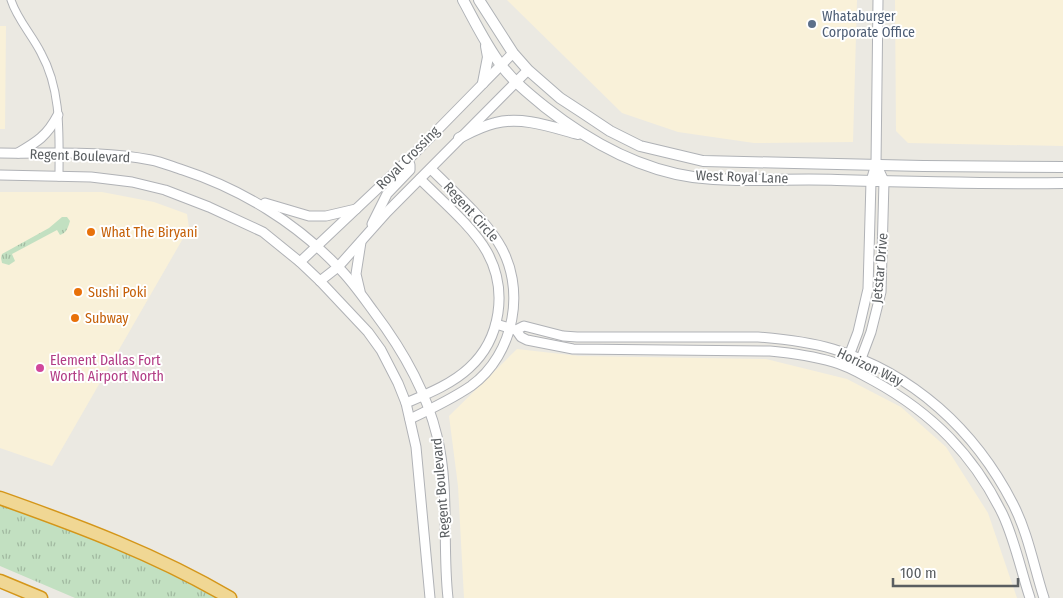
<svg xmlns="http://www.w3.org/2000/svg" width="1063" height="598" font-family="'Fira Sans Condensed',sans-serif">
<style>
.commercial{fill:#f9f1d9}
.grass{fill:url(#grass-tufts)}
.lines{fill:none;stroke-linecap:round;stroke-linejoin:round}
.minor-casing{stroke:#b0b2b6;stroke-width:9}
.tertiary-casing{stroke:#b0b2b6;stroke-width:11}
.secondary-casing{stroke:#afb2b6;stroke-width:12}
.motorway-casing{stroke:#d49619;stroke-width:15}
.minor{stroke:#fff;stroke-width:7}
.tertiary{stroke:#fff;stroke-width:9}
.secondary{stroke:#fff;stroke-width:10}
.motorway{stroke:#f0d794;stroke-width:12}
.service-dot{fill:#5c6f8a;stroke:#fff;stroke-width:2}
.food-dot{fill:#e8710a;stroke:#fff;stroke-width:2}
.hotel-dot{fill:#d1479c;stroke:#fff;stroke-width:2}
.labels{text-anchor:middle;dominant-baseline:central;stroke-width:4;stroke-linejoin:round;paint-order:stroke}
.service-label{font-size:14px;fill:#4e5e75;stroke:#fff;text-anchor:start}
.street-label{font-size:14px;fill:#5a5e61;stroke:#fff}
.food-label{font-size:14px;fill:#c56008;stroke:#fff;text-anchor:start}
.hotel-label{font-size:14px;fill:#b23c85;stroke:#fff;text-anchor:start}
</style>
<defs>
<pattern id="grass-tufts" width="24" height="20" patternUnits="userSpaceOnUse" patternTransform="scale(1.25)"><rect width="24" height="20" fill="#c2e0c1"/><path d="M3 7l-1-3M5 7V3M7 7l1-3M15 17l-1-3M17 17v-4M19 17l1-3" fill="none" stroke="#a1b9a0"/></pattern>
</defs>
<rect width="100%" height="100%" fill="#ebe9e2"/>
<g class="commercial">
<path d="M507 0H857L853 142 754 143 678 132 622 113Z"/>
<path d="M895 0H1063V146L908 143 896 131Z"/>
<path d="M0 26H6L5 129H0Z"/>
<path d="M0 192H102L154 202 187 214 189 228 52 466 0 448Z"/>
<path d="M517 349 579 356 766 359 847 379 901 407 946 447 988 513 1017 598H464L458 486 449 416Z"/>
</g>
<g class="grass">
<path d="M62 217H67L70 221C68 227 67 233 60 235L57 230 12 254 15 261 9 265 2 263 1 258 2 254 49 228Z"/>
<path d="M0 505C24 514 49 521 73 530 123 549 171 572 218 598H75L0 566Z"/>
</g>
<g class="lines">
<defs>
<path id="minor" d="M11 0C17 19 32 35 41 53 62 91 59 135 59 177"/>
<g id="tertiary">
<path d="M0 153C50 154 101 150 151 160 162 162 173 167 183 170 241 189 297 223 339 268 352 281 363 297 374 312 402 349 426 390 437 436 450 489 442 545 448 598"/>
<path d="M18 153C37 142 47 136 58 115"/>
<path d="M0 175 91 177 132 182 165 190 209 207 263 232 300 262 320 281 368 332 381 350 398 383 406 403 416 447 430 598"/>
<path d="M265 203 309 216H326L356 209"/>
<path d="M372 224 387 194 410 170V165L408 160"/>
<path d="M300 262 408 160 513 53"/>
<path d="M320 281 338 267 387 212 528 70"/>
<path d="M360 291 356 274 361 242"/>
<path d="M496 324 516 330 524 326 563 336 577 337H758C783 339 809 342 833 349 913 373 975 430 1013 504 1028 533 1034 567 1044 598"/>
<path d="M516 330 521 337 527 340 573 349 770 351C791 353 813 356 833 362 848 366 861 374 874 381 932 413 974 455 1003 515 1015 541 1021 571 1030 598"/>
<path d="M847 361 858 332 868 289 871 181 876 164 878 0"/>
<path d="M859 364 871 332 881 292 884 181 876 164"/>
<path d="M406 403C427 394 452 384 469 368 501 339 508 290 487 252 473 227 441 200 420 179"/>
<path d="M410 419C431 409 452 399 471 386 515 354 527 287 498 242 481 215 453 191 431 169"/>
</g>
<g id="secondary">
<path d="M463 0C475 22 486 45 501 65 513 81 529 94 545 107 588 141 638 169 693 177 740 183 789 178 837 180 912 182 987 184 1063 183"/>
<path d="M479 0 513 53 528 70 560 98 583 113 610 131 640 146 703 161 923 166 1063 167"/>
<path d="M483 83 488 57 486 46"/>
<path d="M459 138C471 132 482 126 495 123 522 116 552 127 578 134"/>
</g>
<g id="motorway">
<path d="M0 498C79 526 157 555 230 598"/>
<path d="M0 581 41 598"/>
</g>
</defs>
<use href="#minor" class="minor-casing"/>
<use href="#tertiary" class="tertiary-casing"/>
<use href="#secondary" class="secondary-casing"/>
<use href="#motorway" class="motorway-casing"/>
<use href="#minor" class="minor"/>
<use href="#tertiary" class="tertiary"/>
<use href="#secondary" class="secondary"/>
<use href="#motorway" class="motorway"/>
</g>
<circle class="service-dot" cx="812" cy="24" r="5"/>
<g class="food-dot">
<circle cx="91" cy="232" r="5"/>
<circle cx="78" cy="292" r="5"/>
<circle cx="75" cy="318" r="5"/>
</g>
<circle class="hotel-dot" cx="40" cy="368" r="5"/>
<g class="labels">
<g class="service-label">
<text x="822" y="16">Whataburger<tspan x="822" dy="16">Corporate Office</tspan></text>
</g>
<g class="street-label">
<text transform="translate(80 156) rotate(2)">Regent Boulevard</text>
<text transform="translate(408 158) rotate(-45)">Royal Crossing</text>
<text transform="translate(742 177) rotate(2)">West Royal Lane</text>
<text transform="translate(471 212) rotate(48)">Regent Circle</text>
<text transform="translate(880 268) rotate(-85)">Jetstar Drive</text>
<text transform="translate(870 367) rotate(25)">Horizon Way</text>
<text transform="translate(441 488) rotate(-95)">Regent Boulevard</text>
</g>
<g class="food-label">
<text x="101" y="232">What The Biryani</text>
<text x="88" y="292">Sushi Poki</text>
<text x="85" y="318">Subway</text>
</g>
<g class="hotel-label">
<text x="50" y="360">Element Dallas Fort<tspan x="50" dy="16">Worth Airport North</tspan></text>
</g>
</g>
<path d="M893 578v8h125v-8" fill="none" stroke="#5a5e61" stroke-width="2.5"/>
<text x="900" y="578" font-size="15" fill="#5a5e61" stroke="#ffffff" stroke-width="4" paint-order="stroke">100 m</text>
</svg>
